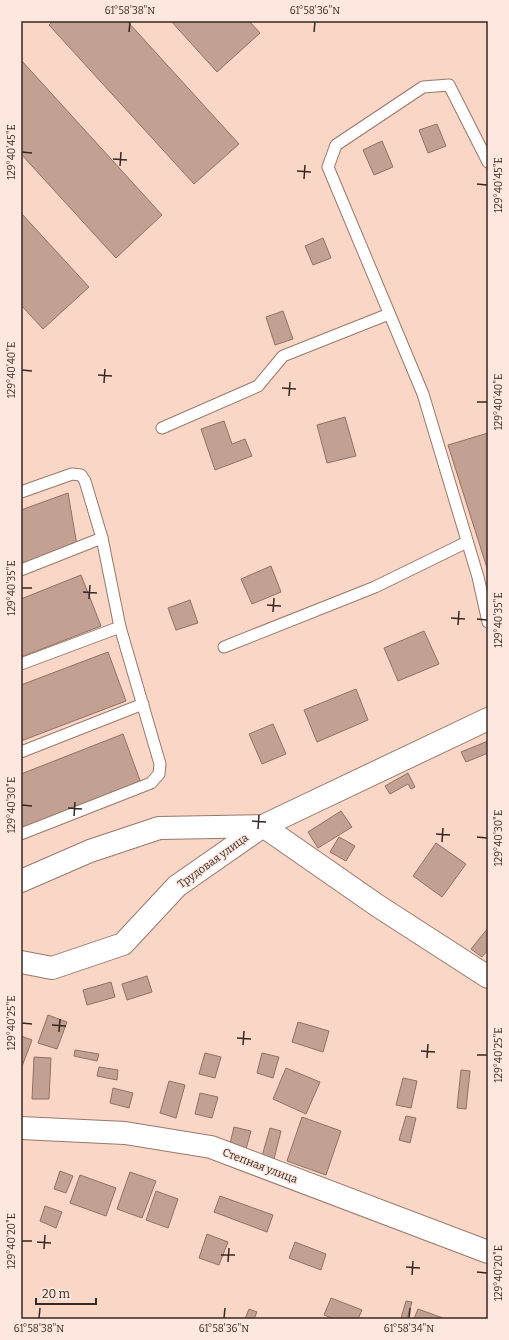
<svg xmlns="http://www.w3.org/2000/svg" width="509" height="1340" font-family="Bitter,serif">
<style>
.building{fill:#c3a192;stroke:#917163}
.lines{fill:none;stroke-linecap:round;stroke-linejoin:round}
.lane-casing{stroke:#98786a;stroke-width:13}
.street-casing{stroke:#98786a;stroke-width:24}
.lane{stroke:#fff;stroke-width:11}
.street{stroke:#fff;stroke-width:22}
.ticks{fill:none;stroke:#352822;stroke-width:1.5}
.labels{text-anchor:middle;dominant-baseline:central;stroke-width:3;stroke-linejoin:round;paint-order:stroke}
.street-label{font-size:11px;fill:#352822;stroke:#fde7de}
.neatline{fill:none;stroke:#352822;stroke-width:1.5}
.ticks-label{font-size:10px;text-anchor:middle;fill:#352822}
</style>
<rect width="100%" height="100%" fill="#fad6c7"/>
<g class="building">
<path d="M53 21H127L239 144 194 184 49 25Z"/>
<path d="M171 21H249L260 33 217 72Z"/>
<path d="M21 60 162 215 116 258 21 154Z"/>
<path d="M437 124 446 146 428 153 419 130Z"/>
<path d="M382 141 393 167 374 175 363 150Z"/>
<path d="M21 213 89 287 43 329 21 305Z"/>
<path d="M323 238 331 258 313 265 305 246Z"/>
<path d="M283 311 293 339 275 345 266 317Z"/>
<path d="M345 417 356 456 327 463 317 425Z"/>
<path d="M224 421 232 444 245 439 252 456 215 470 201 429Z"/>
<path d="M488 433V571L448 445Z"/>
<path d="M68 493 77 545 21 564V510Z"/>
<path d="M271 566 281 592 252 604 241 579Z"/>
<path d="M81 575 101 626 21 657V599Z"/>
<path d="M190 600 198 623 176 630 168 608Z"/>
<path d="M424 631 439 664 398 681 384 648Z"/>
<path d="M108 652 126 701 21 741V685Z"/>
<path d="M356 689 368 720 317 742 304 710Z"/>
<path d="M273 724 286 754 262 764 249 734Z"/>
<path d="M123 734 141 783 21 829V774Z"/>
<path d="M488 741V753L466 762 461 752Z"/>
<path d="M408 773 415 787 411 789 408 784 390 794 385 786Z"/>
<path d="M341 811 352 827 318 848 308 832Z"/>
<path d="M339 837 355 846 346 861 330 852Z"/>
<path d="M436 843 466 864 442 897 413 876Z"/>
<path d="M488 928V952L487 951 482 957 471 949Z"/>
<path d="M147 976 152 992 127 1000 122 984Z"/>
<path d="M111 982 115 997 87 1005 83 990Z"/>
<path d="M48 1015 67 1022 57 1049 38 1043Z"/>
<path d="M298 1022 329 1031 323 1052 292 1042Z"/>
<path d="M21 1036 32 1040 21 1069Z"/>
<path d="M75 1050 99 1054 97 1061 74 1056Z"/>
<path d="M205 1053 221 1057 215 1078 199 1074Z"/>
<path d="M262 1053 279 1057 273 1078 257 1073Z"/>
<path d="M34 1057 51 1058 49 1099H32Z"/>
<path d="M99 1067 118 1070 117 1080 97 1076Z"/>
<path d="M286 1068 320 1082 306 1114 273 1099Z"/>
<path d="M461 1070 470 1071 466 1109 457 1108Z"/>
<path d="M403 1078 417 1081 411 1108 396 1105Z"/>
<path d="M169 1081 185 1085 176 1118 160 1113Z"/>
<path d="M113 1088 133 1093 129 1108 110 1103Z"/>
<path d="M200 1093 218 1097 212 1118 195 1114Z"/>
<path d="M406 1116 416 1118 410 1143 399 1140Z"/>
<path d="M302 1117 341 1131 326 1175 287 1161Z"/>
<path d="M234 1127 251 1131 245 1153 229 1148Z"/>
<path d="M270 1128 281 1131 274 1159 262 1156Z"/>
<path d="M60 1171 73 1176 66 1193 54 1189Z"/>
<path d="M130 1172 156 1181 142 1218 117 1209Z"/>
<path d="M80 1175 116 1188 106 1216 70 1203Z"/>
<path d="M156 1191 178 1199 168 1228 146 1220Z"/>
<path d="M220 1196 273 1215 267 1232 214 1212Z"/>
<path d="M45 1206 62 1212 56 1228 40 1221Z"/>
<path d="M207 1234 228 1242 219 1265 199 1258Z"/>
<path d="M295 1242 326 1254 321 1270 289 1258Z"/>
<path d="M331 1298 362 1310 358 1319H334L324 1315Z"/>
<path d="M406 1301 412 1302 407 1319 401 1318Z"/>
<path d="M249 1309 257 1312 254 1319H245Z"/>
<path d="M418 1309 443 1318V1319H414Z"/>
</g>
<g class="lines">
<defs>
<g id="lane">
<path d="M488 162 449 85 423 87 336 145 328 167 423 394 478 577 488 622"/>
<path d="M162 428 258 386 283 356 389 314"/>
<path d="M21 492 72 474 81 475 85 481 102 538 21 570"/>
<path d="M224 647 375 587 467 542"/>
<path d="M21 664 120 627"/>
<path d="M21 752 143 704"/>
<path d="M21 834 151 783 159 774 160 764 120 627 102 538"/>
</g>
<g id="street">
<path d="M21 881 90 851 159 828 263 826 378 906 488 977"/>
<path d="M21 962 52 968 123 944 177 886 263 826 488 719"/>
<path d="M21 1128 125 1133 211 1147 488 1252"/>
</g>
</defs>
<use href="#lane" class="lane-casing"/>
<use href="#street" class="street-casing"/>
<use href="#lane" class="lane"/>
<use href="#street" class="street"/>
</g>
<path class="ticks" d="M129 32 130 22M314 32 315 22M22 152 32 153M113 159 127 160M120 166 121 152M297 171 311 172M304 179 305 165M477 184 487 185M22 370 32 371M98 375 112 376M104 383 105 369M282 388 296 389M289 396 290 382M477 402H487M22 588H32M83 592 97 593M89 599 90 585M267 605 281 606M273 612 274 598M451 618 465 619M477 619 487 620M458 625 459 611M22 805 32 806M68 808 82 809M74 816 75 802M252 821 266 822M258 829 259 815M436 834 450 835M477 837 487 838M442 842 443 828M22 1023 32 1024M52 1025 66 1026M59 1032 60 1019M237 1038 251 1039M243 1045 244 1031M421 1051 435 1052M477 1055H487M427 1058 428 1044M22 1241H32M37 1242 51 1243M44 1249 45 1235M221 1255H235M228 1262 229 1248M406 1267 420 1268M477 1272 487 1273M412 1275 413 1261M39 1318 40 1308M224 1318 225 1308M409 1318 410 1308"/>
<g class="labels">
<g class="street-label">
<text transform="translate(213 861) rotate(-36)">Трудовая улица</text>
<text transform="translate(260 1166) rotate(21)">Степная улица</text>
</g>
</g>
<rect width="509" height="1340" fill="none" stroke="#fde7de" stroke-width="44"/>
<path d="M36 1298v6h60v-6" fill="none" stroke="#352822" stroke-width="2"/>
<text x="42" y="1298" font-size="12" fill="#352822" stroke="#fde7de" stroke-width="3" paint-order="stroke">20 m</text>
<rect x="22" y="22" width="465" height="1296" class="neatline"/>
<g class="ticks-label">
<text x="130" y="14">61°58'38"N</text>
<text x="315" y="14">61°58'36"N</text>
<text transform="translate(11 152) rotate(-90)" y="4">129°40'45"E</text>
<text transform="translate(498 185) rotate(-90)" y="4">129°40'45"E</text>
<text transform="translate(11 370) rotate(-90)" y="4">129°40'40"E</text>
<text transform="translate(498 402) rotate(-90)" y="4">129°40'40"E</text>
<text transform="translate(11 588) rotate(-90)" y="4">129°40'35"E</text>
<text transform="translate(498 620) rotate(-90)" y="4">129°40'35"E</text>
<text transform="translate(11 805) rotate(-90)" y="4">129°40'30"E</text>
<text transform="translate(498 838) rotate(-90)" y="4">129°40'30"E</text>
<text transform="translate(11 1023) rotate(-90)" y="4">129°40'25"E</text>
<text transform="translate(498 1055) rotate(-90)" y="4">129°40'25"E</text>
<text transform="translate(11 1241) rotate(-90)" y="4">129°40'20"E</text>
<text transform="translate(498 1273) rotate(-90)" y="4">129°40'20"E</text>
<text x="39" y="1332">61°58'38"N</text>
<text x="224" y="1332">61°58'36"N</text>
<text x="409" y="1332">61°58'34"N</text>
</g>
</svg>
